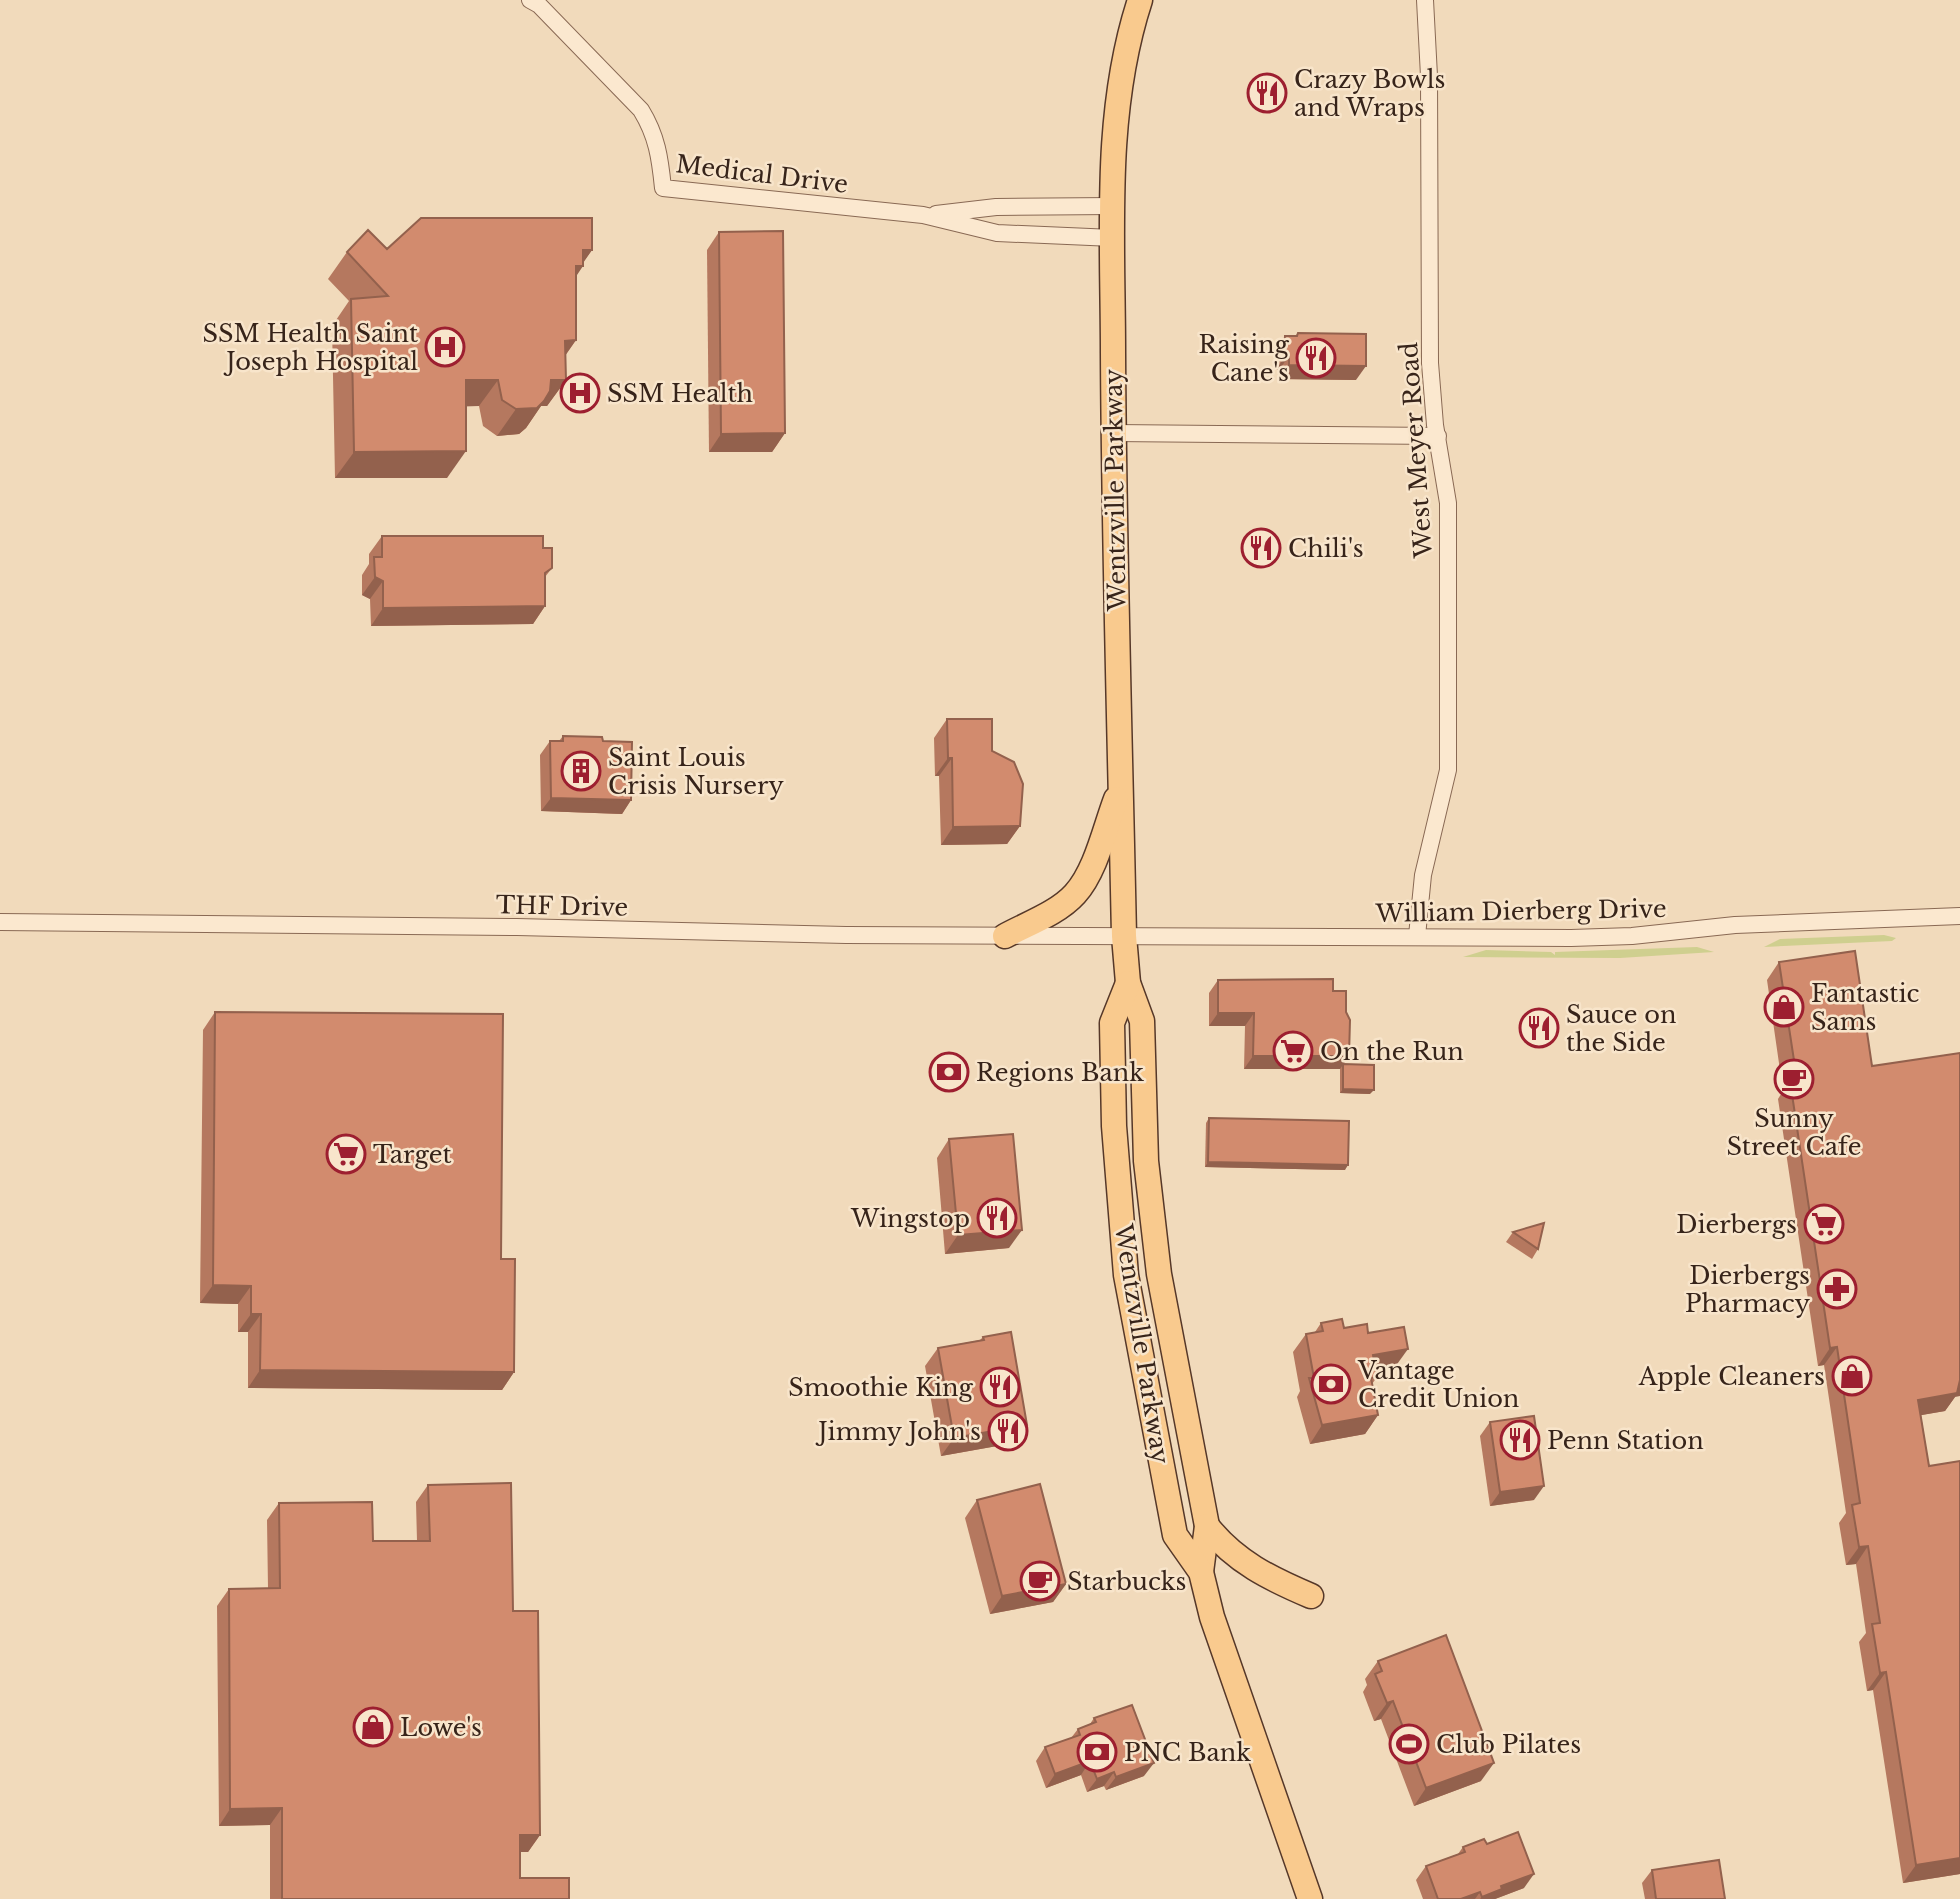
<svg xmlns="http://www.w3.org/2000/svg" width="1960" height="1899" font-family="'Libre Baskerville',serif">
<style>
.green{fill:#cfcf8f}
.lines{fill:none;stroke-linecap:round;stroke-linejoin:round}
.street-casing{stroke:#896954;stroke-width:18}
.primary-casing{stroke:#563829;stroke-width:27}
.street{stroke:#fbe8cf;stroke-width:16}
.primary{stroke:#f9ca8e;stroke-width:24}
.wall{fill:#b5785f}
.shaded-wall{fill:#93614d}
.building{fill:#d28b6e;stroke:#93614d;stroke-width:2}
.labels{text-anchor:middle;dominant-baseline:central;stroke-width:5;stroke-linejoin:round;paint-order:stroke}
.poi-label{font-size:24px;fill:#37241a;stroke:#f8e5cb;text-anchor:start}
.street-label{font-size:24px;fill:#37241a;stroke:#f8e5cb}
</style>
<rect width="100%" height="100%" fill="#f1dabb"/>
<g class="green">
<path d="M1884 935 1896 938 1892 941 1764 947 1780 939Z"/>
<path d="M1697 947 1714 952 1620 958 1463 957 1486 950 1551 952 1555 955V952Z"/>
</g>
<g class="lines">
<defs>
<g id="street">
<path d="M530 0 539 5 641 110C657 136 660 158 663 188L923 215 997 233 1113 238"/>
<path d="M936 214 996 207 1113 206"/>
<path d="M1114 433 1438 436"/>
<path d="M0 922 517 927 846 935 1571 938 1632 936 1735 925 1960 916"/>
<path d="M1417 936 1423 875 1448 770V503L1435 425 1430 363 1429 76 1425 0"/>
</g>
<g id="primary">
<path d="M1140 0C1103 113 1113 235 1113 353 1114 547 1120 742 1124 936L1128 983 1142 1021 1146 1161 1159 1274 1207 1526 1201 1572"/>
<path d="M1005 936C1027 924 1058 913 1075 894 1096 871 1105 828 1116 799"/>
<path d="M1128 983 1112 1023 1114 1126 1126 1275 1175 1535 1201 1572 1212 1617 1310 1899"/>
<path d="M1207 1526C1235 1562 1271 1579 1311 1596"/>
</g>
</defs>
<use href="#street" class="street-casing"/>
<use href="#primary" class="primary-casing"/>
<use href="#street" class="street"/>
<use href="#primary" class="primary"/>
</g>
<g class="wall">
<path d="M719 232 785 433 772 452H709L707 250Z"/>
<path d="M387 249 592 250 583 262 576 276V340L565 356 566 380 547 406H541L526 428 519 434 497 436 483 426 479 406H466L447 478H335L332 326 349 301 328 279 347 252Z"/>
<path d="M1298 333 1356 380 1280 379 1279 370H1276L1275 350 1285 336H1295Z"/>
<path d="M382 536 543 548 552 568 545 577V606L533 624 371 626 370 599 362 595V575L369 564V554Z"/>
<path d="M947 719 992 751 1020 826 1007 844 941 845 939 776H935L934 738Z"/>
<path d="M563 736 603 741 631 800 622 814 541 811 540 755 550 741H559Z"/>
<path d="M1779 962 1872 1066 1955 1397 1945 1411 1921 1415 1929 1466 1960 1461V1874L1903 1883 1873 1690 1867 1691 1859 1642 1866 1633 1856 1564 1846 1565 1839 1523 1846 1513 1824 1365 1818 1366 1778 1099 1783 1091 1767 980Z"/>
<path d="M1218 980 1333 991 1346 1012 1349 1056 1343 1064 1370 1094 1340 1093V1069H1244L1245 1026H1209V993Z"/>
<path d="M215 1012 501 1259 514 1372 502 1390 248 1388V1332H238V1304L200 1303 203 1030Z"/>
<path d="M1209 1118 1345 1170 1205 1167 1206 1123Z"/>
<path d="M949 1139 1009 1248 945 1254 937 1158Z"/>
<path d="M1513 1232 1538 1249 1532 1259 1506 1242Z"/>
<path d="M1321 1323 1368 1333 1395 1367 1376 1370 1377 1377 1372 1384 1378 1415 1365 1434 1310 1444 1297 1397 1300 1391 1293 1352 1306 1334 1315 1332Z"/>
<path d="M983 1337 1027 1425 1014 1443 941 1456 925 1366 938 1348 980 1340Z"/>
<path d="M1490 1422 1534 1500 1490 1506 1480 1436Z"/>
<path d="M428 1485 513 1611 540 1835 528 1852H520V1878L569 1899H270V1825L219 1826 217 1606 229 1589 268 1588 267 1520 279 1503 373 1541H417L416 1502Z"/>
<path d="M977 1500 1066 1584 1053 1602 990 1614 965 1518Z"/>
<path d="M1378 1661 1481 1781 1414 1806 1381 1719 1374 1721 1363 1692 1367 1685 1365 1679Z"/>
<path d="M1094 1718 1144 1776 1106 1790 1104 1786 1087 1792 1081 1775 1046 1788 1036 1761 1045 1747 1071 1738 1078 1729 1090 1724Z"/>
<path d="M1487 1844 1524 1888 1495 1899H1423L1416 1880 1426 1866 1458 1854 1463 1847Z"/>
<path d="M1652 1870 1725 1899H1645L1642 1883Z"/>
</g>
<g class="shaded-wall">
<path d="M583 250H592L581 266H583L565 293Z"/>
<path d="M576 340 557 367 565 341Z"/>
<path d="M1285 356H1289L1279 370H1276Z"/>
<path d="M1289 365 1366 366 1356 380 1280 379Z"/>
<path d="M466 380H498L479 406 447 407Z"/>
<path d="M551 380H566L547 406H541L526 428 519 434 497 436 516 409Z"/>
<path d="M785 433 772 452H709L721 434Z"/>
<path d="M466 451 447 478H335L354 452Z"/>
<path d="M375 577 383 581 370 599 362 595Z"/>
<path d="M545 606 533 624 371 626 383 608Z"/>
<path d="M948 758H952L939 776H935Z"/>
<path d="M551 798 631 800 622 814 541 811Z"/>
<path d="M1020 826 1007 844 941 845 953 827Z"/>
<path d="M1218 1013H1254L1245 1026H1209Z"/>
<path d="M1253 1056H1349L1340 1069H1244Z"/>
<path d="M1343 1089 1374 1090 1370 1094 1340 1093Z"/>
<path d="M1208 1162 1348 1165 1345 1170 1205 1167Z"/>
<path d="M1022 1230 1009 1248 945 1254 958 1235Z"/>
<path d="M213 1285 251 1286 238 1304 200 1303Z"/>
<path d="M251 1314H261L248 1332H238Z"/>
<path d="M1837 1347 1824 1365 1818 1366 1830 1348Z"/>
<path d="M1408 1349 1395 1367 1360 1373 1373 1355Z"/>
<path d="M260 1370 514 1372 502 1390 248 1388Z"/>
<path d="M1960 1380V1396L1955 1397 1945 1411 1905 1418 1918 1400Z"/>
<path d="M1378 1415 1365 1434 1310 1444 1322 1425Z"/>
<path d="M1027 1425 1014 1443 941 1456 954 1438Z"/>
<path d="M1544 1486 1534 1500 1490 1506 1500 1492Z"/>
<path d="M1868 1546 1856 1564 1846 1565 1859 1547Z"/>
<path d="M1066 1584 1053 1602 990 1614 1002 1596Z"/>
<path d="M1886 1672 1873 1690 1867 1691 1880 1673Z"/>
<path d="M1393 1701 1381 1719 1374 1721 1387 1703Z"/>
<path d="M1090 1761 1081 1775 1046 1788 1055 1774Z"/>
<path d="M1154 1763 1144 1776 1106 1790 1116 1777Z"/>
<path d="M1494 1763 1481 1781 1414 1806 1426 1788Z"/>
<path d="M1114 1772 1104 1786 1087 1792 1097 1779Z"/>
<path d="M282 1808 270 1825 219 1826 230 1809Z"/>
<path d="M520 1835H540L528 1852H508Z"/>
<path d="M1960 1858V1874L1903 1883 1916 1865Z"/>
<path d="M1534 1874 1524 1888 1495 1899H1480L1482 1897 1501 1886Z"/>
<path d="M1480 1892 1475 1899H1461Z"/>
</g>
<g class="building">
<path d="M421 218H592V250H583V266H576V340L565 341 566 380H551L550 391 544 401 537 408 516 409 502 400 498 380H466V451L354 452 351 299 388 296 347 252 368 230 387 249Z"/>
<path d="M783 231 785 433 721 434 719 232Z"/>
<path d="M1298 333 1366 334V366L1289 365V356H1285V336H1297Z"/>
<path d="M382 536H543V548H552V568L545 573V606L383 608V581L375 577 374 557H382Z"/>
<path d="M947 719H992V751L1014 762 1023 784 1020 826 953 827 952 758H948Z"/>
<path d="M563 736 602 737 603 741 632 742 631 800 551 798 550 741H563Z"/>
<path d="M1855 951 1872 1066 1960 1053V1380L1957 1393 1918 1400 1929 1466 1960 1461V1858L1916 1865 1886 1672 1880 1673 1872 1624 1880 1623 1868 1546 1859 1547 1852 1505 1860 1503 1837 1347 1830 1348 1790 1081 1797 1080 1779 962Z"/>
<path d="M1333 979V991H1346V1012L1350 1020 1349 1056H1253L1254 1013H1218V980Z"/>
<path d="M215 1012 503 1014 501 1259H515L514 1372 260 1370 261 1314H251V1286L213 1285Z"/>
<path d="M1343 1064 1374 1065V1090L1343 1089Z"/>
<path d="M1209 1118 1349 1121 1348 1165 1208 1162Z"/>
<path d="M1013 1134 1022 1230 958 1235 949 1139Z"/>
<path d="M1544 1223 1538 1249 1513 1232Z"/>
<path d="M1342 1319 1344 1328 1367 1324 1368 1333 1404 1327 1408 1349 1373 1355 1377 1377 1371 1378 1378 1415 1322 1425 1309 1378H1314L1306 1334 1323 1331 1321 1323Z"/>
<path d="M1011 1332 1027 1425 954 1438 938 1348 984 1340 983 1337Z"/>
<path d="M1534 1416 1544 1486 1500 1492 1490 1422Z"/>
<path d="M511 1483 513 1611H538L540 1835H520V1878H569V1899H282V1808L230 1809 229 1589 280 1588 279 1503 372 1502 373 1541H430L428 1485Z"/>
<path d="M1040 1484 1066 1584 1002 1596 977 1500Z"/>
<path d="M1446 1635 1494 1763 1426 1788 1393 1701 1387 1703 1375 1674 1382 1671 1378 1661Z"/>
<path d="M1132 1705 1154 1763 1116 1777 1114 1772 1097 1779 1090 1761 1055 1774 1045 1747 1080 1735 1078 1729 1096 1722 1094 1718Z"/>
<path d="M1518 1832 1534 1874 1501 1886 1502 1889 1482 1897 1480 1892 1461 1899H1438L1426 1866 1465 1852 1463 1847 1484 1839 1487 1844Z"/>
<path d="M1719 1860 1725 1899H1656L1652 1870Z"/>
</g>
<defs>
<symbol id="restaurant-ring" viewBox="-11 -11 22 22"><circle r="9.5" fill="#f8e5cb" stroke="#9d1f30" stroke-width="1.5"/><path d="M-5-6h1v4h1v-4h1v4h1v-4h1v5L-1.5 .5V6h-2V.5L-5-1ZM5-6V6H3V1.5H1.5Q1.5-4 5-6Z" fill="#9d1f30"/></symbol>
<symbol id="hospital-ring" viewBox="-11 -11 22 22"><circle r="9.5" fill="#f8e5cb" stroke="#9d1f30" stroke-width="1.5"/><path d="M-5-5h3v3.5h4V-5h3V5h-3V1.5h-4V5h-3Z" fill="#9d1f30"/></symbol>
<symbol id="building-ring" viewBox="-11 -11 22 22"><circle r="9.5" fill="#f8e5cb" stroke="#9d1f30" stroke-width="1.5"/><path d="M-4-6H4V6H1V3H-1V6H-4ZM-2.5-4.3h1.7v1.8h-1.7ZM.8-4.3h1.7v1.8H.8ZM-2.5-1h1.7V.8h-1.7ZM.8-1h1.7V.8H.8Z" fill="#9d1f30"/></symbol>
<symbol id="shop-ring" viewBox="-11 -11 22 22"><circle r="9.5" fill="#f8e5cb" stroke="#9d1f30" stroke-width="1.5"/><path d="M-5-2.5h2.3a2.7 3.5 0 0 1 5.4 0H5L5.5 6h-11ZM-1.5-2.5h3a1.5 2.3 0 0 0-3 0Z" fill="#9d1f30"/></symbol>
<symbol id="supermarket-ring" viewBox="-11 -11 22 22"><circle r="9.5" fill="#f8e5cb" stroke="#9d1f30" stroke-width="1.5"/><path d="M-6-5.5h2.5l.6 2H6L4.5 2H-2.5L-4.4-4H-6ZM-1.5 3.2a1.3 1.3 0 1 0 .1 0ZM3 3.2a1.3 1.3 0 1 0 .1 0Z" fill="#9d1f30"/></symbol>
<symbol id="bank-ring" viewBox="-11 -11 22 22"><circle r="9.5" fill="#f8e5cb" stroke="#9d1f30" stroke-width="1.5"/><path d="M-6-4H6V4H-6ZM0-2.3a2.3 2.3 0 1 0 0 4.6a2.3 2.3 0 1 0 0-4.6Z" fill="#9d1f30"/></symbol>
<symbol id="cafe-ring" viewBox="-11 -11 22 22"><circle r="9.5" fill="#f8e5cb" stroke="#9d1f30" stroke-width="1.5"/><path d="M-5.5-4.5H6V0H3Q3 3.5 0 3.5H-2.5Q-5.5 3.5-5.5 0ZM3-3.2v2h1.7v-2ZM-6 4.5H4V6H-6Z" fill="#9d1f30"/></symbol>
<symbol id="pharmacy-ring" viewBox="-11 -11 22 22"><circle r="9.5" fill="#f8e5cb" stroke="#9d1f30" stroke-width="1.5"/><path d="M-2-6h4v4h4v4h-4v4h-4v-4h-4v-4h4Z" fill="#9d1f30"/></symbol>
<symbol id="stadium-ring" viewBox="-11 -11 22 22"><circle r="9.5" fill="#f8e5cb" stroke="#9d1f30" stroke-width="1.5"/><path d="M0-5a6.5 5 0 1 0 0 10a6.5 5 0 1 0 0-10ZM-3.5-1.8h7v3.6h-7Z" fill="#9d1f30"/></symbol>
</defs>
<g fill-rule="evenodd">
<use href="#restaurant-ring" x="1245" y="71" width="44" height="44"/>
<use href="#hospital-ring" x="423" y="325" width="44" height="44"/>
<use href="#restaurant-ring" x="1294" y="336" width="44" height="44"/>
<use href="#hospital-ring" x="558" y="371" width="44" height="44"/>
<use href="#restaurant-ring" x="1239" y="526" width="44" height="44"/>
<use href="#building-ring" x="559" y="749" width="44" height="44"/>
<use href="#shop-ring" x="1762" y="985" width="44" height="44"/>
<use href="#restaurant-ring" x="1517" y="1006" width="44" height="44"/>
<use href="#supermarket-ring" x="1271" y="1029" width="44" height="44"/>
<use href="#bank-ring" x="927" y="1050" width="44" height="44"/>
<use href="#cafe-ring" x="1772" y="1057" width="44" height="44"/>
<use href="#supermarket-ring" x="324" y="1132" width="44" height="44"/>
<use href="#restaurant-ring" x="975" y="1196" width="44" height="44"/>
<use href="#supermarket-ring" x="1802" y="1202" width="44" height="44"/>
<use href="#pharmacy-ring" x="1815" y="1267" width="44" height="44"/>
<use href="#shop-ring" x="1830" y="1354" width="44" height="44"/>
<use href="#bank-ring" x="1309" y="1362" width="44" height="44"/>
<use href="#restaurant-ring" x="978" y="1365" width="44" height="44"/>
<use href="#restaurant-ring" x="986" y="1409" width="44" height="44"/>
<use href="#restaurant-ring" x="1498" y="1418" width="44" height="44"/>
<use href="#cafe-ring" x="1018" y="1559" width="44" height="44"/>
<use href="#shop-ring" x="351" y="1705" width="44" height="44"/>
<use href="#stadium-ring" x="1387" y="1722" width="44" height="44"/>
<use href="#bank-ring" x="1075" y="1730" width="44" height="44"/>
</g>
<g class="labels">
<g class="poi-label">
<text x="1294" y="79">Crazy Bowls<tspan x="1294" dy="28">and Wraps</tspan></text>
<text x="418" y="333" text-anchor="end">SSM Health Saint<tspan x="418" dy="28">Joseph Hospital</tspan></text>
<text x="1289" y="344" text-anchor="end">Raising<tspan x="1289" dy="28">Cane's</tspan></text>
<text x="607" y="393">SSM Health</text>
<text x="1288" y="548">Chili's</text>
<text x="608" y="757">Saint Louis<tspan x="608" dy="28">Crisis Nursery</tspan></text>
<text x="1811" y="993">Fantastic<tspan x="1811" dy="28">Sams</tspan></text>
<text x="1566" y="1014">Sauce on<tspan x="1566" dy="28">the Side</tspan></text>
<text x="1320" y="1051">On the Run</text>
<text x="976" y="1072">Regions Bank</text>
<text x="1794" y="1118" text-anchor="middle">Sunny<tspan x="1794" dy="28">Street Cafe</tspan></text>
<text x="373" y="1154">Target</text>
<text x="970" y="1218" text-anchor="end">Wingstop</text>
<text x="1797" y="1224" text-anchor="end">Dierbergs</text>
<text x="1810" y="1275" text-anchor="end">Dierbergs<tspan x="1810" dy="28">Pharmacy</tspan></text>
<text x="1358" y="1370">Vantage<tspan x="1358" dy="28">Credit Union</tspan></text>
<text x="1825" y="1376" text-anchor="end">Apple Cleaners</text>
<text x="973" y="1387" text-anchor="end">Smoothie King</text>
<text x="981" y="1431" text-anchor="end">Jimmy John's</text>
<text x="1547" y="1440">Penn Station</text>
<text x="1067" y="1581">Starbucks</text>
<text x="400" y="1727">Lowe's</text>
<text x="1436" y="1744">Club Pilates</text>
<text x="1124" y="1752">PNC Bank</text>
</g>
<g class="street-label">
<text transform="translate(762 174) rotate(7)">Medical Drive</text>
<text transform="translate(1416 450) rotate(-94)">West Meyer Road</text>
<text transform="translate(1115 490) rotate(-91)">Wentzville Parkway</text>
<text transform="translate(562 906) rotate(1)">THF Drive</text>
<text transform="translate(1521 911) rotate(-1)">William Dierberg Drive</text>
<text transform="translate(1142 1344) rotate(81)">Wentzville Parkway</text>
</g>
</g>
</svg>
